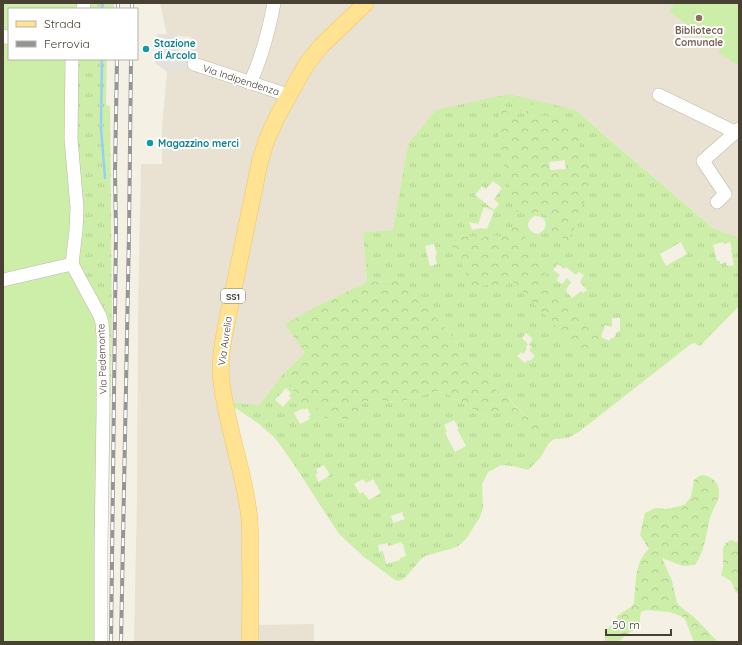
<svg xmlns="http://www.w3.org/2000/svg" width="742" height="645" font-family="Quicksand,sans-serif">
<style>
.residential{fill:#e9e2d2}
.grass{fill:url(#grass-tufts);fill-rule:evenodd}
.forest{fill:url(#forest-crowns);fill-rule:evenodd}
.garden{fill:#cceea8}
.parking{fill:#e4e2dd}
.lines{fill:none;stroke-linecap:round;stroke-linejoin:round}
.stream{stroke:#99cef9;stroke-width:2.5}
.minor-casing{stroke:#c1b8a6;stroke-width:14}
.major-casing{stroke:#f2c755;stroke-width:17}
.minor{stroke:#fff;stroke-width:13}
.major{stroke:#ffe392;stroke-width:16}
.rail-casing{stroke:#959595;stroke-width:4}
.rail{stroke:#fff;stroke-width:2.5;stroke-dasharray:8;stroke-linecap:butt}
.education-dot{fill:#8d6e63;stroke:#fff;stroke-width:1.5}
.culture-dot{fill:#0f9aa8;stroke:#fff;stroke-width:1.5}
.labels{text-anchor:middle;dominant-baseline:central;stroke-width:4;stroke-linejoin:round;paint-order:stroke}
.shield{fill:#fff;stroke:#7e7970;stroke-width:1}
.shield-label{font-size:9px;font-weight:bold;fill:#474033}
.education-label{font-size:10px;font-weight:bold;fill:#785e54;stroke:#fff}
.culture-label{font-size:10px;font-weight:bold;fill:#0d838f;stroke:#fff;text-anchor:start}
.street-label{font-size:10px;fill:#474033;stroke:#fff}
</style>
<defs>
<pattern id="grass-tufts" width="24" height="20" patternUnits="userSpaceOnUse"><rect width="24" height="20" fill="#cceea8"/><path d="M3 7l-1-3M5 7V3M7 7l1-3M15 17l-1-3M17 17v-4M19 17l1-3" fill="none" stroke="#b1cd91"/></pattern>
<pattern id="forest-crowns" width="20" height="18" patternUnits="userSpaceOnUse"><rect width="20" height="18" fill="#cceea8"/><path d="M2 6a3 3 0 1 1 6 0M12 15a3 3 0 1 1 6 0" fill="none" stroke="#b1cd91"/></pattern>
</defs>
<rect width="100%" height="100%" fill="#f4f0e4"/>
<path class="residential" d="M160 3H739V238L713 228 576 110 408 144 393 230 363 232 367 282 321 304 286 324 305 353 284 373 259 405 231 402 255 625 314 624V642H134L137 498 138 313 141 164H162V127L167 72 187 68 190 60 191 37 167 35Z"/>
<g class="grass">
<path d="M86 3H114V9H88Z"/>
<path d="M76 59H107L106 105 110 106 112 325 109 497H104L74 263Z"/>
<path d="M509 94 576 110 601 132 713 228 739 238V306L700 346 695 343 691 344 580 431 568 438 554 439 549 443 540 458 528 470 513 466 501 465 488 472 482 484 483 508 480 517 466 539 457 547 425 556 421 559 405 578 399 581 395 580 364 557 339 534 293 463 275 438 259 424 230 404V402L259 405 284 373 289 381 294 392 315 407 325 418 360 417 359 410 363 403 375 398 387 401 399 402 437 391 447 394 470 407 481 416 502 410 524 430 544 432 514 405 508 395 497 394 496 383 481 370 463 352 446 329 413 292 399 281 367 282 363 232 393 230 408 144 436 110ZM565 160 566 169 550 170 549 162ZM493 181 502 188 494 199 499 204 494 210 475 195 482 186 486 189ZM484 207 494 211 487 229 481 228 472 230 469 222 478 224ZM535 216C555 216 543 242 531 231 525 226 529 218 535 216ZM681 242 687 254 666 266 660 254ZM723 242 724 244 730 242 732 249 731 250 734 265 727 266 726 262 720 264V261H717L713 245ZM434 244 437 255 435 256 437 264 430 266 425 246ZM558 264 564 269 566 267 576 275 579 272 584 275 580 282 587 290 583 293 581 291 572 298 566 291V290L571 282 567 278 562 284 556 280 560 275 553 270ZM612 318H620V331L617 332 614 338H611L609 341 601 337 605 325 612 327ZM526 333 533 339 529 344 532 347 529 350 535 356 530 361 528 360 525 363 517 356 521 352 523 354 527 349 526 347 528 344 522 338ZM286 388 291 393 289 396 291 398 283 407 275 400ZM303 408 304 410 307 408 311 415 308 416 310 419 300 424 294 413ZM454 420 459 428 457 429 466 446 455 452 445 433 447 432 444 425ZM324 465 330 475 319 482 315 475 318 473 316 469ZM363 479 366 483 373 479 381 493 369 500 363 492 360 494 354 484ZM402 512 405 519 393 523 391 516ZM401 542 402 544H403L406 556 400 558V560L386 564 383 551 379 552 378 545 388 543V546Z"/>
</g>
<g class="forest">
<path d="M527 103H537L541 115 567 120 582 133 578 150 594 164 589 174 587 196 579 211V219L568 241 548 230 550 222 549 219 545 215 542 213 539 212 531 214 522 209 517 212C509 185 500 157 498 129 497 122 500 115 499 107L505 109 511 118 525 119ZM565 160 566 169 550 171 549 162Z"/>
<path d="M515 225 523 231 534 261 540 264 554 290 564 302 591 322 596 327 598 336 597 348 578 350 512 281 504 287 488 285 473 288 448 238 473 236 483 238 487 235 503 236Z"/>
<path d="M400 281 413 292 446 329 463 352 481 370 496 383 497 394 508 395 514 406 545 432 537 435 524 430 502 410 481 416 470 407 447 394 437 391 399 402 387 401 375 398 363 403 359 410 360 417 347 419 325 418 315 407 303 404 294 392 289 381 284 373 305 353 285 324 321 304 367 282Z"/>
<path d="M704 475C710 477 716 480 718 486 722 499 713 507 710 518 705 536 706 549 695 565L683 566 662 558 672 581 677 603 681 607 694 617 718 642H694L685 619 681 616 669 612 646 610 641 612C640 615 640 619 640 622 637 631 625 633 619 642H602L604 641 607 629 616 622 617 616 631 607 634 603C636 584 634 562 649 549L640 535 645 513 655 508 667 509 684 505 691 497 694 480 699 476Z"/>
<path d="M731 540 736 542 739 541V594L736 592 731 581 721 575 723 567V548L726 543Z"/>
</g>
<g class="garden">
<path d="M3 3H83L82 9H9V37L3 35Z"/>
<path d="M675 3H739V66L718 52 720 49 669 11Z"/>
<path d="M3 38 9 40V59H71L73 183 70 263 3 278Z"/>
<path d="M65 268 76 278 97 316 98 642H3V282Z"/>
</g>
<path class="parking" d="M157 34 176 35 180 56 190 60 187 69 167 72 155 63Z"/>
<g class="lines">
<g class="stream">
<path d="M102 9 103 3"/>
<path d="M102 59 101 128 105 178"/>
</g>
<defs>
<g id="minor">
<path d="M83 9 84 3"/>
<path d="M3 36 9 38"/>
<path d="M72 59 71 139 77 208 76 230 72 264 100 316 102 323 103 336V413L101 549V642"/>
<path d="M194 64 288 95"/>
<path d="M250 83C262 57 269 30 274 3"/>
<path d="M659 95 735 132"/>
<path d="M717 202 725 194 703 161 739 129"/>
<path d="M3 280 72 264"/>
</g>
<path id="major" d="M250 642C250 613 251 583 250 554 250 539 251 523 248 508 242 464 225 421 221 377 220 362 222 346 225 331L260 161 267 139 277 117 306 65 321 46 366 3"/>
</defs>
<use href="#minor" class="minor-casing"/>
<use href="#major" class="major-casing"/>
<use href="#minor" class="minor"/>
<use href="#major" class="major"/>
<defs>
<g id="rail">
<path d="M118 9V3"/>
<path d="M132 9V3"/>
<path d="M111 642 116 231 115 172 117 59"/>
<path d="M121 642 129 233 131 59"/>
</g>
</defs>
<use href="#rail" class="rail-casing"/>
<use href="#rail" class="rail"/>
</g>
<circle class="education-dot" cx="699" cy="18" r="4"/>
<g class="culture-dot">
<circle cx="146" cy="49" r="4"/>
<circle cx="150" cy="143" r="4"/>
</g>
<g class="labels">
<rect class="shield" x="221" y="289" width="24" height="14" rx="3"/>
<g class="shield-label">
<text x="233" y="296">SS1</text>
</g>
<g class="education-label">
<text x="699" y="30">Biblioteca<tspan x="699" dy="12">Comunale</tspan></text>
</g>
<g class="culture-label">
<text x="154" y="43">Stazione<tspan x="154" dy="12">di Arcola</tspan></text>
<text x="158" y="143">Magazzino merci</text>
</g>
<g class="street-label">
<text transform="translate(241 80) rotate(18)">Via Indipendenza</text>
<text transform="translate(225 341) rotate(-82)">Via Aurelia</text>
<text transform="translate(102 359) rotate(-92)">Via Pedemonte</text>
</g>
</g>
<rect width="742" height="645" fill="none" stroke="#474033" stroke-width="8"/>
<rect x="8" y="8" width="130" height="52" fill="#ffffff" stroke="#b5b3ad"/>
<rect x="16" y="21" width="20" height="6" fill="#ffe392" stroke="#b5b3ad"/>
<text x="44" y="28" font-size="12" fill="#474033">Strada</text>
<rect x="16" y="41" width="20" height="6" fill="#959595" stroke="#b5b3ad"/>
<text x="44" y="48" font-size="12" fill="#474033">Ferrovia</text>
<path d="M606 629v6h65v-6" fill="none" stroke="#474033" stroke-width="2"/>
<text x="612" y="629" font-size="12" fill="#474033" stroke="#ffffff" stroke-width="3" paint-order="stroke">50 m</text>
</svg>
